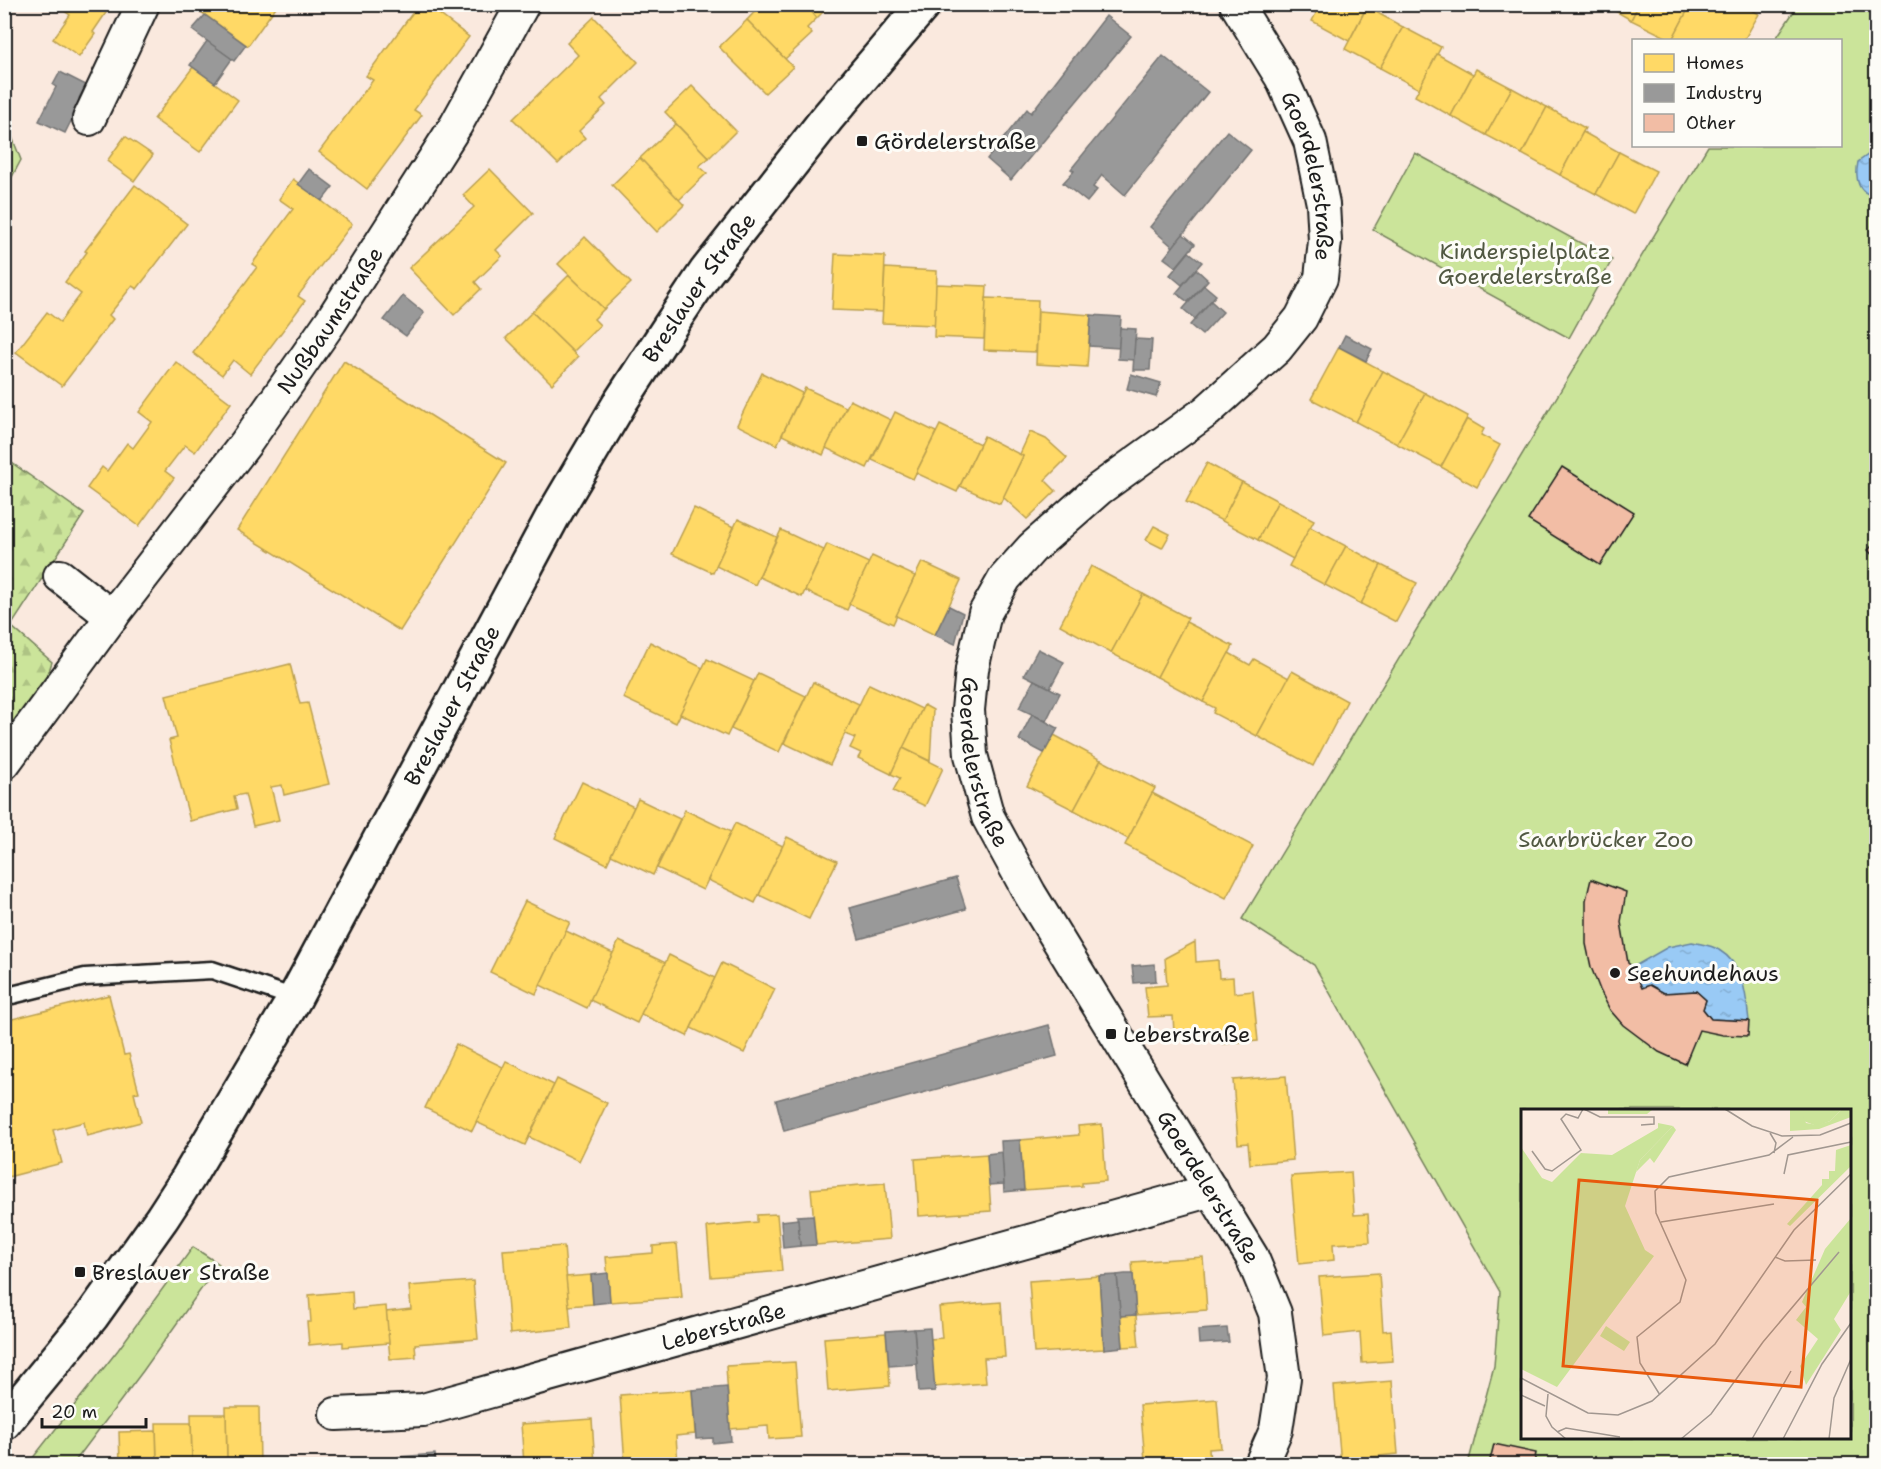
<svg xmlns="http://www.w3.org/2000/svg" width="1881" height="1469" font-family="'Shantell Sans',sans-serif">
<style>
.green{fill:#cbe49a;stroke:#74805b;stroke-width:1.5;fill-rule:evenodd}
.forest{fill:url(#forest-firs);stroke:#74805b;stroke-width:1.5}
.water{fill:url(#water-ripples);stroke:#67849e;stroke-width:1.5}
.homes{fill:#ffd966;stroke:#bba050;stroke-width:1.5}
.industry{fill:#999;stroke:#747474;stroke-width:1.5}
.building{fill:#f2bda5;stroke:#1c1c1c;stroke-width:1.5}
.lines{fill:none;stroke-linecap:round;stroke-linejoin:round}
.service-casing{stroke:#1c1c1c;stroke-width:21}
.minor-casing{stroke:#1c1c1c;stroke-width:36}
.tertiary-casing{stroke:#1c1c1c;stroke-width:38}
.service{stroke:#fdfcf7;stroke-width:16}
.minor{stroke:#fdfcf7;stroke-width:32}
.tertiary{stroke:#fdfcf7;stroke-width:33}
.poi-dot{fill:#1c1c1c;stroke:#fdfcf7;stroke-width:2}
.labels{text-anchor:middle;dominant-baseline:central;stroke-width:6;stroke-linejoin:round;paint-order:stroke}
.poi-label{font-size:22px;fill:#1c1c1c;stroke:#fdfcf7;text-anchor:start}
.street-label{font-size:22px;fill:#1c1c1c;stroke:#fdfcf7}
.park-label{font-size:22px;fill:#515842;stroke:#fdfcf7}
.inset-road{fill:none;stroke:#a19790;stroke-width:1.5}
.view{fill:#e8590c;fill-opacity:0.15;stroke:#e8590c;stroke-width:3}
.inset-edge{fill:none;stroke:#1c1c1c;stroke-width:3}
</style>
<defs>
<pattern id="forest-firs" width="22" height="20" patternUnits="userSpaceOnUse" patternTransform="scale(1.5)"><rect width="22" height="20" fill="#cbe49a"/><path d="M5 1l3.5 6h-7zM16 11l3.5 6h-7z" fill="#aec384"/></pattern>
<pattern id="water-ripples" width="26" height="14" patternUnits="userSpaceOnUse" patternTransform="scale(1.5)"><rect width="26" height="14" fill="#99caf5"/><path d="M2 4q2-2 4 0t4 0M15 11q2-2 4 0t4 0" fill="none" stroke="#83add1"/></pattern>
</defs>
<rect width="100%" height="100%" fill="#fae9de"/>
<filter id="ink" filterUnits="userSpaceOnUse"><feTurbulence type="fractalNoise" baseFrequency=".0167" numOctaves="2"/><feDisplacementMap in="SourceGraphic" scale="12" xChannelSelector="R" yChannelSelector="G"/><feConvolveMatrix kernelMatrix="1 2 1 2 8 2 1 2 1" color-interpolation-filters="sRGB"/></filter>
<g filter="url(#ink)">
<g class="green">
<path d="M1798 5H1876V1464H1468L1494 1366 1500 1292 1314 965 1242 919 1708 146H1840V40H1775ZM1522 1110H1850V1438H1522Z"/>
<path d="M1415 153 1612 260 1569 338 1373 230Z"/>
<path d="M193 1247 219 1264 143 1371 73 1464H28L118 1350Z"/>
</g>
<g class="forest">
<path d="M5 119 21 160 5 190H4Z"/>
<path d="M5 458 84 514 11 626 52 662 5 803Z"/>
</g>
<g class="water">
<path d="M1872 152H1876V195C1857 195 1855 177 1858 162Z"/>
<path d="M1692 942C1700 944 1712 945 1719 950 1744 965 1746 994 1749 1021L1711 1019 1703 1009 1706 1000 1696 991 1664 993 1650 985 1642 988 1633 967 1668 947Z"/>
</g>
<g class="homes">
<path d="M54 4H112L93 32 95 34 79 57 53 39 70 15Z"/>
<path d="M201 4H278L248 46 197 9Z"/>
<path d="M419 4H426L469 37 414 110 422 115 367 189 319 152 373 80 366 76Z"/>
<path d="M762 4H805L817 18 807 28 812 34 785 59 747 20Z"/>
<path d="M805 4H831L817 18Z"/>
<path d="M1321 4H1368L1349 41 1312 21Z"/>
<path d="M1603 4H1639L1631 20Z"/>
<path d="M1639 4H1691L1672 40 1631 20Z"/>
<path d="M1691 4H1742L1759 14 1744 40H1672Z"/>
<path d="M1367 7 1403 27 1380 68 1345 49Z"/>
<path d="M594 17 638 62 601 99 606 105 579 131 585 138 558 164 513 119 578 55 567 43Z"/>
<path d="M747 20 793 67 765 93 719 47Z"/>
<path d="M1403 27 1441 47 1419 89 1380 68Z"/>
<path d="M1437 54 1473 74 1451 116 1415 96Z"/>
<path d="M193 67 238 100 200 152 154 119Z"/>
<path d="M1476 69 1512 88 1486 135 1451 116Z"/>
<path d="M692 86 736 131 709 158 665 112Z"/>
<path d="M1512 88 1547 107 1522 154 1486 135Z"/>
<path d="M1547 107 1585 128 1560 175 1522 154Z"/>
<path d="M676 124 709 158 699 166 707 173 679 200 640 158Z"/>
<path d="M1583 132 1619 152 1596 194 1560 175Z"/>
<path d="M125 136 153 155 134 181 107 161Z"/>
<path d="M1619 152 1656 171 1633 214 1596 194Z"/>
<path d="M640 158 684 205 657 232 612 185Z"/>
<path d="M490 169 533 213 496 250 502 256 475 282 481 289 454 315 409 268 474 207 463 195Z"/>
<path d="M293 179 352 224 298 296 305 301 250 374 233 360 222 375 193 353 257 267 252 264 293 209 279 199Z"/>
<path d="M135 185 187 224 137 289 132 286 109 315 113 319 62 386 16 352 47 312 60 322 81 294 65 282 87 252 85 251Z"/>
<path d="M585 237 631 283 604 309 558 264Z"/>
<path d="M835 254 885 256 883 312 832 310Z"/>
<path d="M885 268 937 271 935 325 882 323Z"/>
<path d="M569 275 604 309 594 319 600 325 573 352 532 312Z"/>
<path d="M936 284 987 286 984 339 934 337Z"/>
<path d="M986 298 1038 300 1036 352 984 350Z"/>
<path d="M1038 311 1091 315 1087 367 1036 364Z"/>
<path d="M532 312 578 357 552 384 506 338Z"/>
<path d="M1339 347 1383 371 1356 422 1311 399Z"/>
<path d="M344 361 506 463 400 631 237 530Z"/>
<path d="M176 362 231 403 195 452 185 445 165 471 174 478 139 526 87 488 102 467 107 471 127 443 133 448 152 422 139 412Z"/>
<path d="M1383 371 1425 393 1397 444 1356 422Z"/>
<path d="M762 373 802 393 777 445 737 425Z"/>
<path d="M805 388 846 407 823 455 782 435Z"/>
<path d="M1425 393 1468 416 1441 467 1397 444Z"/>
<path d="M850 400 891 420 867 468 826 448Z"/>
<path d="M895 412 936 432 913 479 872 460Z"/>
<path d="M1467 419 1484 429 1481 435 1500 445 1477 487 1441 467Z"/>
<path d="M940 425 980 444 957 492 916 473Z"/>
<path d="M1030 432 1046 439 1067 458 1045 480 1056 491 1027 519 1003 497 1023 456 1020 454Z"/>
<path d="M984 436 1023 456 1000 504 960 486Z"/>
<path d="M1207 463 1242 482 1222 521 1186 502Z"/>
<path d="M1242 482 1278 501 1258 540 1222 521Z"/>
<path d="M1278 501 1314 520 1293 559 1258 540Z"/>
<path d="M694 508 734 527 713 573 672 554Z"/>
<path d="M738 519 777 537 755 585 716 566Z"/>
<path d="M1154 526 1170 534 1162 548 1146 540Z"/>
<path d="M1310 527 1346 546 1325 585 1289 566Z"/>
<path d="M781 530 824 550 802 597 759 577Z"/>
<path d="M827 544 869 563 847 610 805 591Z"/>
<path d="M1346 546 1381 565 1361 604 1325 585Z"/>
<path d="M872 556 915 576 893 624 849 604Z"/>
<path d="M922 562 961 580 935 635 896 616Z"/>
<path d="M1381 565 1417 583 1396 622 1361 604Z"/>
<path d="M1091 566 1143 594 1111 653 1060 625Z"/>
<path d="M1143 594 1188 618 1157 677 1111 653Z"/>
<path d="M1186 622 1233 646 1203 702 1157 677Z"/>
<path d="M650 642 703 668 676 723 623 698Z"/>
<path d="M1229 653 1250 665 1254 659 1289 678 1257 736 1213 713 1215 708 1203 702Z"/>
<path d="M707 659 754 681 727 736 680 714Z"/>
<path d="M290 664 300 704 308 703 329 784 284 795 282 785 271 787 279 820 253 826 245 794 234 796 237 809 190 821 169 740 177 738 166 695Z"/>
<path d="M1292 671 1347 701 1313 766 1257 736Z"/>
<path d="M758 673 806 696 779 752 731 729Z"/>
<path d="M813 682 859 704 830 765 784 743Z"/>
<path d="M869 684 922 709 891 774 858 758 861 753 850 748 855 738 845 734Z"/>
<path d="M924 705 933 710 930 761 903 748Z"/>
<path d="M1054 735 1101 760 1074 810 1027 786Z"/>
<path d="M903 748 943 768 925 806 893 791 900 778 891 774Z"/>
<path d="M1101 760 1155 788 1128 839 1074 810Z"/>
<path d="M582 782 634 807 607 864 555 838Z"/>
<path d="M1152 793 1253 846 1226 898 1125 845Z"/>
<path d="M638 799 680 819 653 875 611 855Z"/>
<path d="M685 810 731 832 703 890 657 868Z"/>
<path d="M735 823 783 846 755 903 708 880Z"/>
<path d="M787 837 837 861 809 919 759 895Z"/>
<path d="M525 901 570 922 536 994 490 972Z"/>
<path d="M566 931 613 953 587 1008 540 985Z"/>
<path d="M619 941 666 963 637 1023 590 1000Z"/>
<path d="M1195 942 1196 962 1218 960 1219 978 1233 977 1234 993 1253 991 1258 1041 1223 1044 1221 1029 1174 1033 1173 1016 1148 1017 1145 987 1167 985 1165 958Z"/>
<path d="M669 955 715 978 687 1036 641 1014Z"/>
<path d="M722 963 775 989 744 1053 691 1028Z"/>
<path d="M109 995 124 1055 129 1054 139 1092 134 1093 141 1122 87 1136 84 1122 53 1130 62 1163 8 1177 4 1163V1021Z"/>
<path d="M456 1044 503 1067 472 1131 425 1108Z"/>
<path d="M506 1061 554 1085 525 1145 476 1122Z"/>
<path d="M1286 1076 1293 1160 1250 1164 1248 1143 1238 1144 1233 1080Z"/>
<path d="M557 1079 607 1103 579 1161 529 1137Z"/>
<path d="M1102 1124 1106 1181 1082 1183V1186L1024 1190 1020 1140 1079 1135 1078 1126Z"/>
<path d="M987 1154 991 1211 919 1216 915 1159Z"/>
<path d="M1351 1172 1354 1215 1368 1214 1370 1242 1333 1244 1334 1260 1299 1264 1291 1176Z"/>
<path d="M885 1183 890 1239 816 1245 811 1189Z"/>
<path d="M777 1214 782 1271 711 1277 707 1227 757 1222V1215Z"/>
<path d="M677 1244 682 1297 610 1302 606 1257 653 1253V1246Z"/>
<path d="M564 1246 571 1328 510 1334 503 1250Z"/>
<path d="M1203 1257 1207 1310 1136 1315 1132 1262Z"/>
<path d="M1379 1273 1383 1331 1391 1330 1393 1361 1362 1363 1360 1332 1324 1336 1319 1277Z"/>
<path d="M591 1275 593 1304 569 1306 566 1277Z"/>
<path d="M1099 1276 1104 1349 1034 1353 1029 1281Z"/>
<path d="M473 1281 478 1339 415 1344 416 1357 390 1359 386 1312 411 1309 409 1286Z"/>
<path d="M352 1291 353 1309 386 1306 389 1343 343 1347V1342L309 1345 307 1322H311L309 1295Z"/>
<path d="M1001 1302 1005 1357 984 1358 986 1383 934 1387 930 1339 942 1338 939 1307Z"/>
<path d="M1136 1315 1139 1346 1123 1347 1120 1316Z"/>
<path d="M886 1333 890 1386 828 1391 824 1338Z"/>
<path d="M795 1362 801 1437 769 1439 768 1426 730 1429 726 1366Z"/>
<path d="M1392 1381 1398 1454 1370 1457 1371 1464H1341L1334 1386Z"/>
<path d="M692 1390 695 1434 676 1436 678 1464H625L620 1395Z"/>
<path d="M1217 1399 1221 1448 1209 1449 1210 1464H1132V1461L1145 1460 1140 1405Z"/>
<path d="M226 1407H259L260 1464H227Z"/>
<path d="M191 1414H226L227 1464H192Z"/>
<path d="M592 1419 595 1464H524L521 1424Z"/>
<path d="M156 1423H191L192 1464H157Z"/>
<path d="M156 1431 157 1464H120L119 1432Z"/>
</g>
<g class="industry">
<path d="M1299 4H1321L1316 13Z"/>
<path d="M205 15 246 45 234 61 192 30Z"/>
<path d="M1106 16 1131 36 1011 180 987 159 1027 109 1031 113Z"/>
<path d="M207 41 232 59 215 83 190 65Z"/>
<path d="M1163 56 1208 92 1125 195 1102 175 1093 187 1097 190 1087 202 1063 183 1074 171 1071 169Z"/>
<path d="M60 72 86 85 79 98 82 99 65 133 39 121 56 87 53 85Z"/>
<path d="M1227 131 1251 150 1173 247 1150 227Z"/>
<path d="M309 169 333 187 322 201 298 184Z"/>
<path d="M1183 234 1195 244 1176 267 1164 258Z"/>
<path d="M1189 252 1202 262 1182 285 1170 275Z"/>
<path d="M1196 269 1208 280 1188 302 1176 293Z"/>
<path d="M1204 285 1216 295 1195 319 1183 309Z"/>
<path d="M403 296 424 313 406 336 384 320Z"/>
<path d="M1211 301 1223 312 1202 335 1190 325Z"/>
<path d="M1091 315 1121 317 1119 348 1089 346Z"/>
<path d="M1120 328 1136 329 1134 360 1118 359Z"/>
<path d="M1345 335 1372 349 1366 361 1339 347Z"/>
<path d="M1135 339 1152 340 1150 370H1133Z"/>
<path d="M1131 374 1161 383 1156 397 1127 389Z"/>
<path d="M949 606 963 613 955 644 935 635Z"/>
<path d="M1038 649 1064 662 1050 688 1024 675Z"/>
<path d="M1034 680 1060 693 1046 721 1019 708Z"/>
<path d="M1032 714 1058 728 1044 753 1019 740Z"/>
<path d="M956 878 966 909 859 939 850 908Z"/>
<path d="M1155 964 1156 981 1134 983 1132 966Z"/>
<path d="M1049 1025 1057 1056 784 1131 776 1100Z"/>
<path d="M1020 1140 1024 1190 1004 1192 1001 1141Z"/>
<path d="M1002 1152 1004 1184 989 1185 987 1154Z"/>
<path d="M813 1215 816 1245 800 1246 797 1216Z"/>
<path d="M798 1219 800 1246 783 1248 781 1221Z"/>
<path d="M608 1273 610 1302 593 1304 591 1275Z"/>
<path d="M1125 1274H1133L1136 1315 1120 1316 1117 1275Z"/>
<path d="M1117 1275 1123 1347 1104 1349 1099 1276Z"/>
<path d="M930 1328 935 1391 919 1392 914 1329Z"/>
<path d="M1227 1328 1229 1342 1199 1344 1198 1330Z"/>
<path d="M914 1329 917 1364 889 1366 886 1331Z"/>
<path d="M727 1387 731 1441 713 1443V1438L696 1439 692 1390Z"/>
<path d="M435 1454 436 1464H399L398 1457Z"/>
</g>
<g class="building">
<path d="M1562 467 1634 512 1600 565 1528 520Z"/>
<path d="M1876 542V559L1868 550Z"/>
<path d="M1591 879 1626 892 1621 922 1628 963 1633 967 1642 988 1650 985 1664 993 1696 991 1706 1000 1703 1009 1711 1019 1749 1021 1748 1036 1723 1035 1699 1030 1685 1064 1659 1052 1623 1025 1610 1010 1600 990 1591 967 1586 944V900Z"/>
<path d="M1494 1444 1536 1453 1534 1464H1489Z"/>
</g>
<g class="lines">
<defs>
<path id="service" d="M4 997 85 977 212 970 295 998"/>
<g id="minor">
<path id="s1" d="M1236 4 1281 77 1310 141 1323 204 1325 241 1321 278 1301 318 1277 348 1207 411 1099 489 1032 548 1005 578 985 613 972 669 968 710 971 755 988 817 1030 894 1252 1257 1275 1313 1284 1378 1276 1430 1261 1464"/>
<path d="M89 119 143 4"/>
<path d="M60 576 112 617"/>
<path id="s2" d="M4 763 113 615 246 443 331 321 456 125 523 4"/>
<path id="s3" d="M336 1414 423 1410 1212 1190"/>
</g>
<g id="tertiary">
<path id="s4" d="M4 1423 92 1316 162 1218 188 1178 295 998 553 516 621 401 670 326 706 272 828 117 924 4"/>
</g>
</defs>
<use href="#service" class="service-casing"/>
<use href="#minor" class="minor-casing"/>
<use href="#tertiary" class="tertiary-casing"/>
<use href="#service" class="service"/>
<use href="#minor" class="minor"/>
<use href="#tertiary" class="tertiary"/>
</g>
</g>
<g class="poi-dot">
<rect x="856" y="135" width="12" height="12" rx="3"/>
<circle cx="1615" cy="973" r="6"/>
<rect x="1105" y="1028" width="12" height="12" rx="3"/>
<rect x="74" y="1266" width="12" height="12" rx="3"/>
</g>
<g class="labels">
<g class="poi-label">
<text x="874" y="141">Gördelerstraße</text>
<text x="1627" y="973">Seehundehaus</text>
<text x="1123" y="1034">Leberstraße</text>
<text x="92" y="1272">Breslauer Straße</text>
</g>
<g class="street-label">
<text stroke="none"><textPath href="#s1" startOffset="190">Goerdelerstraße</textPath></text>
<text stroke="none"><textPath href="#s4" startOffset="1334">Breslauer Straße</textPath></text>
<text stroke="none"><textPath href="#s2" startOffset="550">Nußbaumstraße</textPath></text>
<text stroke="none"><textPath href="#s4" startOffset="848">Breslauer Straße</textPath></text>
<text stroke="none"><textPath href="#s1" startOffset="928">Goerdelerstraße</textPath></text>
<text stroke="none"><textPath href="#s1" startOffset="1414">Goerdelerstraße</textPath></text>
<text stroke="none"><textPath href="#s3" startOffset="399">Leberstraße</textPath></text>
</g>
<g class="park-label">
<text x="1525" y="251">Kinderspielplatz<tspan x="1525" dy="25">Goerdelerstraße</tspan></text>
<text x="1606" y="839">Saarbrücker Zoo</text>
</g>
</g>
<g transform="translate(1521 1109)">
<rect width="330" height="330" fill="#fae9de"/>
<path d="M269 0H321L309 12 296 17 269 7ZM87 1 106 0 131 1 126 5H87ZM137 14 152 17 119 51 104 97 124 141 133 147 36 278 0 260V38L21 69 31 73 60 44 91 46 137 19ZM330 36V57L269 117 266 115 301 76V70H308V62H314L315 41ZM85 217 109 233 103 242 79 227Z" fill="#cbe49a"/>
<path d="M321 0H330V8L298 20 269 22V7H282L285 14 296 16 309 12ZM152 17 155 21 133 54 129 49 115 63 119 51ZM330 109V182L313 210 320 221 285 276 279 257 297 230 275 211 285 198 281 193 304 140Z" fill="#cbe49a"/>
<path class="inset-road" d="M63 0 79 8H133V15L120 16M204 0 231 17 261 27 299 26 330 14M249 24 255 34 253 44M11 42 24 60 31 62 60 41 40 10 45 5 57 9 62 0M263 65 267 46 330 33M140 113 253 95M254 148 264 152 295 151M0 269 67 304 97 306 131 292 194 235 273 121 330 65M27 285 25 307 31 318 45 330M0 286 24 297M139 286 119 254 116 228 159 193 165 171 135 104 134 82 148 68 248 46 272 28M36 323 45 319 99 328M160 330 190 305 242 233 318 143M231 330 270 262M262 330 301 255 330 214M308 330 313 289 330 250"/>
<path class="view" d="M58 71 296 91 280 278 42 257Z"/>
<rect width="330" height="330" class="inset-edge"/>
</g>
<rect width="1881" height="1469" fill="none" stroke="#fdfcf7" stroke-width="24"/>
<rect x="12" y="12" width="1857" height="1445" fill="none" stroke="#1c1c1c" stroke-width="2" filter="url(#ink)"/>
<rect x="1632" y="39" width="210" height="108" fill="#fdfcf7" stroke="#a3a29f" stroke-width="1.5"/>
<rect x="1644" y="54" width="30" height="18" fill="#ffd966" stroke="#a3a29f" stroke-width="1.5"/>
<text x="1686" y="69" font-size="18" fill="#1c1c1c">Homes</text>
<rect x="1644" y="84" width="30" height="18" fill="#999999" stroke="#a3a29f" stroke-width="1.5"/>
<text x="1686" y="99" font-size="18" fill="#1c1c1c">Industry</text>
<rect x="1644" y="114" width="30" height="18" fill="#f2bda5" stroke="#a3a29f" stroke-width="1.5"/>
<text x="1686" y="129" font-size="18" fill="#1c1c1c">Other</text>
<path d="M42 1418v9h104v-9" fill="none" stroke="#1c1c1c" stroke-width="3"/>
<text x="51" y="1418" font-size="18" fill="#1c1c1c" stroke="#fdfcf7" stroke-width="4.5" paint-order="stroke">20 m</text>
</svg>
